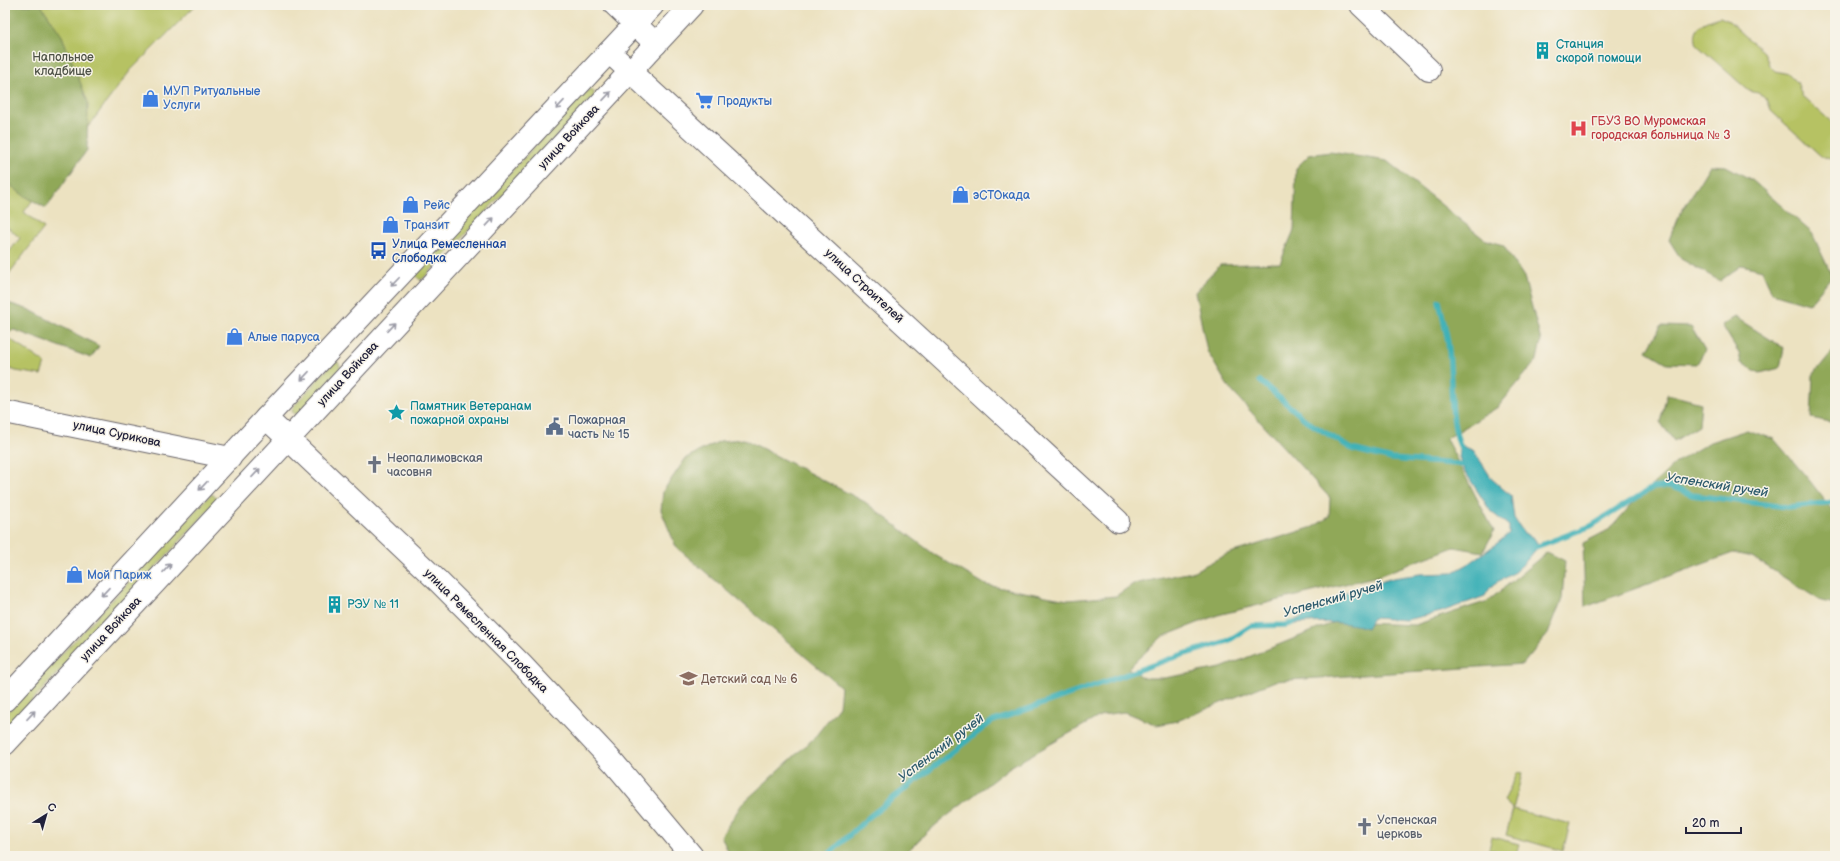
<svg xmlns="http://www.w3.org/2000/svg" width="1840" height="861" font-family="'Balsamiq Sans',sans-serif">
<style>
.green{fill:#b6c263;stroke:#6c724f}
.forest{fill:#90a859;stroke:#59654a}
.water{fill:#40b1b7;stroke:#316a79}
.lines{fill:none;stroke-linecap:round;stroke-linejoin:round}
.stream{stroke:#40b1b7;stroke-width:5.5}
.minor-casing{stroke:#69656a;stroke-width:24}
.major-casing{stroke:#69656a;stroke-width:24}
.minor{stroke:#fff;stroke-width:22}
.major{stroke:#fff;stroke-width:22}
.oneway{stroke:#9c9ca7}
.labels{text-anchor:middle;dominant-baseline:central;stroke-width:3;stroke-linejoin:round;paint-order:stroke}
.culture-label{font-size:12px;fill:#0d838f;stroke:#f7f3e8;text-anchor:start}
.park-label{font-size:12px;fill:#4e5247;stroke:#f7f3e8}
.shop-label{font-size:12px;fill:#366cbe;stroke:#f7f3e8;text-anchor:start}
.health-label{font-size:12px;fill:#be3a42;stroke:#f7f3e8;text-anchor:start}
.street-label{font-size:12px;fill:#22223b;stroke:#f7f3e8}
.transit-label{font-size:12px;fill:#164399;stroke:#f7f3e8;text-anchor:start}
.service-label{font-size:12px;fill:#4e5e75;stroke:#f7f3e8;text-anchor:start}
.worship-label{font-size:12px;fill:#5b616d;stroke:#f7f3e8;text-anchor:start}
.education-label{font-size:12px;fill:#785e54;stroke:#f7f3e8;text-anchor:start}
.water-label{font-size:13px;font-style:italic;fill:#2e5b6d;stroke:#f7f3e8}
</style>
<rect width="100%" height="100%" fill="#f7f3e8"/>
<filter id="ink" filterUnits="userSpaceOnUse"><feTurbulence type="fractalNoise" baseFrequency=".025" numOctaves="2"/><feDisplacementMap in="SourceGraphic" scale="8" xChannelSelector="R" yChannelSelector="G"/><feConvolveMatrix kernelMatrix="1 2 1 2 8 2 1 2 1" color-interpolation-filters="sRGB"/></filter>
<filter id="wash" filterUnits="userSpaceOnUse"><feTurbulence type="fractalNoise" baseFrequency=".012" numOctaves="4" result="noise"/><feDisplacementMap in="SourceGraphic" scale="16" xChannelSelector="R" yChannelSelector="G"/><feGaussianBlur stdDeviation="0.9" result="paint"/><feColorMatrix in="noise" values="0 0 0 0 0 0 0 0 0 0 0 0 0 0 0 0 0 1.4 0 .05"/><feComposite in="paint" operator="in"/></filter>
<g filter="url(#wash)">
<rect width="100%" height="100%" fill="#ece2c1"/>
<g class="green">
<path d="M5 5H196L130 71 24 212 44 228 5 279V257L20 238 5 225Z"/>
<path d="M1720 17 1729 21 1765 54 1769 65 1775 71 1789 74 1797 82 1802 96 1835 125V158L1822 157 1771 111 1767 100 1758 93 1749 91 1697 45C1691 26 1704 21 1720 17Z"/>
<path d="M591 89 594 92V96L424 278 420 280 416 276 417 271 587 91Z"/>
<path d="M10 339 45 363 41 375 16 371 5 367V341Z"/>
<path d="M334 362H338L341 368 299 413 295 414 292 412 293 407Z"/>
<path d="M212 494 217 498 216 502 5 730V715L209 496Z"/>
<path d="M1517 773 1522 774 1513 809 1570 824 1563 851 1506 835 1513 809 1504 801Z"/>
<path d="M1492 837 1519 844 1516 856 1489 849Z"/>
</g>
<g class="forest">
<path d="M5 5H41L62 36 88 102 87 150 46 208 23 195 5 181Z"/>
<path d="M1330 152 1387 161 1484 239 1503 245 1524 277 1541 341 1537 360 1498 407 1446 439 1494 531 1483 552 1454 547 1378 576 1218 615 1162 637 1128 668 1143 678H1164L1221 668 1335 622 1415 625 1488 601 1547 552 1565 561 1562 599 1548 634 1523 664 1275 681 1177 721 1157 725 1124 712 1102 715 1010 767 928 831 903 856H730L721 836 742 804 814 738 839 706 841 687 676 547 661 510 663 491 686 458 720 441 744 439 865 502 935 555 986 585 1068 600 1116 596 1133 584 1192 572 1227 554 1313 527 1329 517 1330 498 1229 388 1207 351 1195 292 1220 265 1280 263 1294 230 1296 168 1309 155Z"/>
<path d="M1710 165 1726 166 1752 180 1812 233 1832 276 1809 304 1772 293 1762 270 1742 265 1720 281 1681 259 1669 240 1677 219Z"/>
<path d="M5 302 30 310 99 346 91 358 14 330 5 332Z"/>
<path d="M1735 317 1784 348 1780 368 1760 373 1741 363 1739 353 1722 325Z"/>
<path d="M1661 326 1691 327 1705 350 1697 364 1667 363 1647 351Z"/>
<path d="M1835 348V423L1811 418 1813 375Z"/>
<path d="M1667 394 1701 403 1699 426 1674 441 1660 422Z"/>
<path d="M1747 430 1774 439 1810 481 1832 510H1835V604L1821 601 1752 557 1733 553 1585 607 1583 543 1610 529 1631 505 1678 461 1710 442Z"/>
</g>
<path class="water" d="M1459 444 1474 451 1492 479 1511 496 1514 518 1524 533 1534 538 1539 546C1531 555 1523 566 1513 573 1498 584 1495 578 1485 596L1441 612 1406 620 1373 618 1367 628C1341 620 1312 622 1285 625L1329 604 1346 592 1393 578 1420 574 1452 573 1470 563 1500 541 1509 533V526L1491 512 1478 492 1464 470 1459 457Z"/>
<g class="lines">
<g class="stream">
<path d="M1439 301C1442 315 1446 329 1448 343 1453 374 1448 423 1462 450"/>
<path d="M1260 381 1308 422 1352 449 1392 459 1469 465"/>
<path d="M1533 548 1591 526 1652 488 1670 486 1692 495 1787 507 1835 502"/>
<path d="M827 856 869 817 991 722 1178 656 1228 641 1251 626 1285 625 1292 623"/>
</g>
</g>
</g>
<g filter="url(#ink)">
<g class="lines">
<defs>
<g id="minor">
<path d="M615 5 656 44"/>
<path d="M1361 5 1429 70"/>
<path d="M609 52 1118 521"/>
<path d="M5 412 230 458"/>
<path d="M266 418 439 582 522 665 614 763 692 856"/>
</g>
<g id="major">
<path d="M5 700 266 418 653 5"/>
<path d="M5 744 692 5"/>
</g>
</defs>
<use href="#minor" class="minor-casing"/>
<use href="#major" class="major-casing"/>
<use href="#minor" class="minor"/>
<use href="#major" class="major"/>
</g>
<defs><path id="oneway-shaft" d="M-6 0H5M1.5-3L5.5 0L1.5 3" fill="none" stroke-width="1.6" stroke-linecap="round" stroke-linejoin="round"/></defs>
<g class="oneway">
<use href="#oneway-shaft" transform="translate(607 96) rotate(-47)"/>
<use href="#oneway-shaft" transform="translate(560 105) rotate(133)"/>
<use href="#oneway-shaft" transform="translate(490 222) rotate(-47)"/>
<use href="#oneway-shaft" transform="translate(395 282) rotate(134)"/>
<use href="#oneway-shaft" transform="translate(391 327) rotate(-47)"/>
<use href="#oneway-shaft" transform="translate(305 376) rotate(133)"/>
<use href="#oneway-shaft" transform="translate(256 473) rotate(-47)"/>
<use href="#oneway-shaft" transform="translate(203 486) rotate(133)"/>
<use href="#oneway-shaft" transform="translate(167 568) rotate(-47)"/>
<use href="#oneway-shaft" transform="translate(105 592) rotate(133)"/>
<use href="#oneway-shaft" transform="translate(31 715) rotate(-47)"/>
</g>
</g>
<defs>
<symbol id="building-bare" viewBox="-9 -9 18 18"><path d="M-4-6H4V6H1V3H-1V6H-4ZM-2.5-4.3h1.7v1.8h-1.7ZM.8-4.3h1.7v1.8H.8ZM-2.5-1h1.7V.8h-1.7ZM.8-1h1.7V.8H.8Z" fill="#0f9aa8" stroke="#f7f3e8" stroke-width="2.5" paint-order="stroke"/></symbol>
<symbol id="shop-bare" viewBox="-9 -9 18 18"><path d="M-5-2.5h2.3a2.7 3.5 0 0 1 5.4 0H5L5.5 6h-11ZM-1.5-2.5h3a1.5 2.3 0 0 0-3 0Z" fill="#3f7fe0" stroke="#f7f3e8" stroke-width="2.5" paint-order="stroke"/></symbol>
<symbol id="supermarket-bare" viewBox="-9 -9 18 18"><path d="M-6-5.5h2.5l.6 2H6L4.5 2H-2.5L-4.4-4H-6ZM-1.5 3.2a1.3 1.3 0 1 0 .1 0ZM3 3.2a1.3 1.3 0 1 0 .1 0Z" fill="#3f7fe0" stroke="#f7f3e8" stroke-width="2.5" paint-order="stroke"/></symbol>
<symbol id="hospital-bare" viewBox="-9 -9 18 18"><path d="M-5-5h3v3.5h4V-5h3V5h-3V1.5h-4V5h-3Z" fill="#e0444e" stroke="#f7f3e8" stroke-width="2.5" paint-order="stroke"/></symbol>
<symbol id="bus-bare" viewBox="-9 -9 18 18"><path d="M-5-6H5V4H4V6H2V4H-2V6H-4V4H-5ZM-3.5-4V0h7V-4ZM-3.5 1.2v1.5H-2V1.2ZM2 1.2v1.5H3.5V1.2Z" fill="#1a4fb4" stroke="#f7f3e8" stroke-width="2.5" paint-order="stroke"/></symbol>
<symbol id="sight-bare" viewBox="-9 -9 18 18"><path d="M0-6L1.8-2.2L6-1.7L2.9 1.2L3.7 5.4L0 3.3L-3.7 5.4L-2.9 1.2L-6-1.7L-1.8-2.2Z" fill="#0f9aa8" stroke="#f7f3e8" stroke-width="2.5" paint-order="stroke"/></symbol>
<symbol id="civic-bare" viewBox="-9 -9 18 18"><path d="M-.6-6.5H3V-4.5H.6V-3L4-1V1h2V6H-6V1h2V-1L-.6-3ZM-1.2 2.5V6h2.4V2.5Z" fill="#5c6f8a" stroke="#f7f3e8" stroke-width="2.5" paint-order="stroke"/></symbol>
<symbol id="church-bare" viewBox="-9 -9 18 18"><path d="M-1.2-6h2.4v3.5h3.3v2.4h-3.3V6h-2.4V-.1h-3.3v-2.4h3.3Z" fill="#6b7280" stroke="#f7f3e8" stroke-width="2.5" paint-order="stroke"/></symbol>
<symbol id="school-bare" viewBox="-9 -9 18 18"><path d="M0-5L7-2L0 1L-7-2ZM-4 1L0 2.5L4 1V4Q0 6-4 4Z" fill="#8d6e63" stroke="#f7f3e8" stroke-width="2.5" paint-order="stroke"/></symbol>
</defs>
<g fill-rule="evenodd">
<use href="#building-bare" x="1530" y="38" width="25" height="25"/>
<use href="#shop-bare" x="138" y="86" width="25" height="25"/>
<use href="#supermarket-bare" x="692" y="88" width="25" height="25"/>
<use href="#hospital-bare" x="1566" y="116" width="25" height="25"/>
<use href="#shop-bare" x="948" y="182" width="25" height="25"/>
<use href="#shop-bare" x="398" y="192" width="25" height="25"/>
<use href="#shop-bare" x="378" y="212" width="25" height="25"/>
<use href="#bus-bare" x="366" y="238" width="25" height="25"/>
<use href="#shop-bare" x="222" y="324" width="25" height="25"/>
<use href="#sight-bare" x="384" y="400" width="25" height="25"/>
<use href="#civic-bare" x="542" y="414" width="25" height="25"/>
<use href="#church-bare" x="362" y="452" width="25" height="25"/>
<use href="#shop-bare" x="62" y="562" width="25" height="25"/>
<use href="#building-bare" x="322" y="592" width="25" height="25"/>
<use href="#school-bare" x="676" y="666" width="25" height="25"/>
<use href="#church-bare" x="1352" y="814" width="25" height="25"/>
</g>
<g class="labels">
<g class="culture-label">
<text x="1556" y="44">Станция<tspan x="1556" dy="14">скорой помощи</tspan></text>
<text x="410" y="406">Памятник Ветеранам<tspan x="410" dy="14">пожарной охраны</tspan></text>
<text x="347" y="604">РЭУ № 11</text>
</g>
<g class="park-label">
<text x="63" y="57">Напольное<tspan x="63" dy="14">кладбище</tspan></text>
</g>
<g class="shop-label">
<text x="163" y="91">МУП Ритуальные<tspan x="163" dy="14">Услуги</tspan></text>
<text x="717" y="101">Продукты</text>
<text x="973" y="195">эСТОкада</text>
<text x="423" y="205">Рейс</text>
<text x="404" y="225">Транзит</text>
<text x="248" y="337">Алые паруса</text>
<text x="87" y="575">Мой Париж</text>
</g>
<g class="health-label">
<text x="1591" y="121">ГБУЗ ВО Муромская<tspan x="1591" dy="14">городская больница № 3</tspan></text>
</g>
<g class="street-label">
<text transform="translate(569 137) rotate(-47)">улица Войкова</text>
<text transform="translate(864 286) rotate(43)">улица Строителей</text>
<text transform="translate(348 374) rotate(-47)">улица Войкова</text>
<text transform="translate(117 434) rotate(12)">улица Сурикова</text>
<text transform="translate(111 629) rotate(-47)">улица Войкова</text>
<text transform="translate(486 631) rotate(45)">улица Ремесленная Слободка</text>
</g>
<g class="transit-label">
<text x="392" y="244">Улица Ремесленная<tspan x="392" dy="14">Слободка</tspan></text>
</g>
<g class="service-label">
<text x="568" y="420">Пожарная<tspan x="568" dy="14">часть № 15</tspan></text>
</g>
<g class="worship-label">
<text x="387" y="458">Неопалимовская<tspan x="387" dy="14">часовня</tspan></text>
<text x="1377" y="820">Успенская<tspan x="1377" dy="14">церковь</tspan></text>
</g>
<g class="education-label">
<text x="701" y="679">Детский сад № 6</text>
</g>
<g class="water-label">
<text transform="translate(1717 485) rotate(9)">Успенский ручей</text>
<text transform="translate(1333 599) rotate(-16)">Успенский ручей</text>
<text transform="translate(941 748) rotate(-37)">Успенский ручей</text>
</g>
</g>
<rect width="1840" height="861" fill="none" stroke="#f7f3e8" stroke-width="20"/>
<g transform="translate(46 815) rotate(37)" stroke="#f7f3e8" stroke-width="3" paint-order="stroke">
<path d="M0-3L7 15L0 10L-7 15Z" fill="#22223b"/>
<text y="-6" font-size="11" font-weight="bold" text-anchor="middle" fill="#22223b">С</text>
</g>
<path d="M1686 827v6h55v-6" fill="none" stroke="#22223b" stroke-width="2"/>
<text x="1692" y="827" font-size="12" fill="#22223b" stroke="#f7f3e8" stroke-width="3" paint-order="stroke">20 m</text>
</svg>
